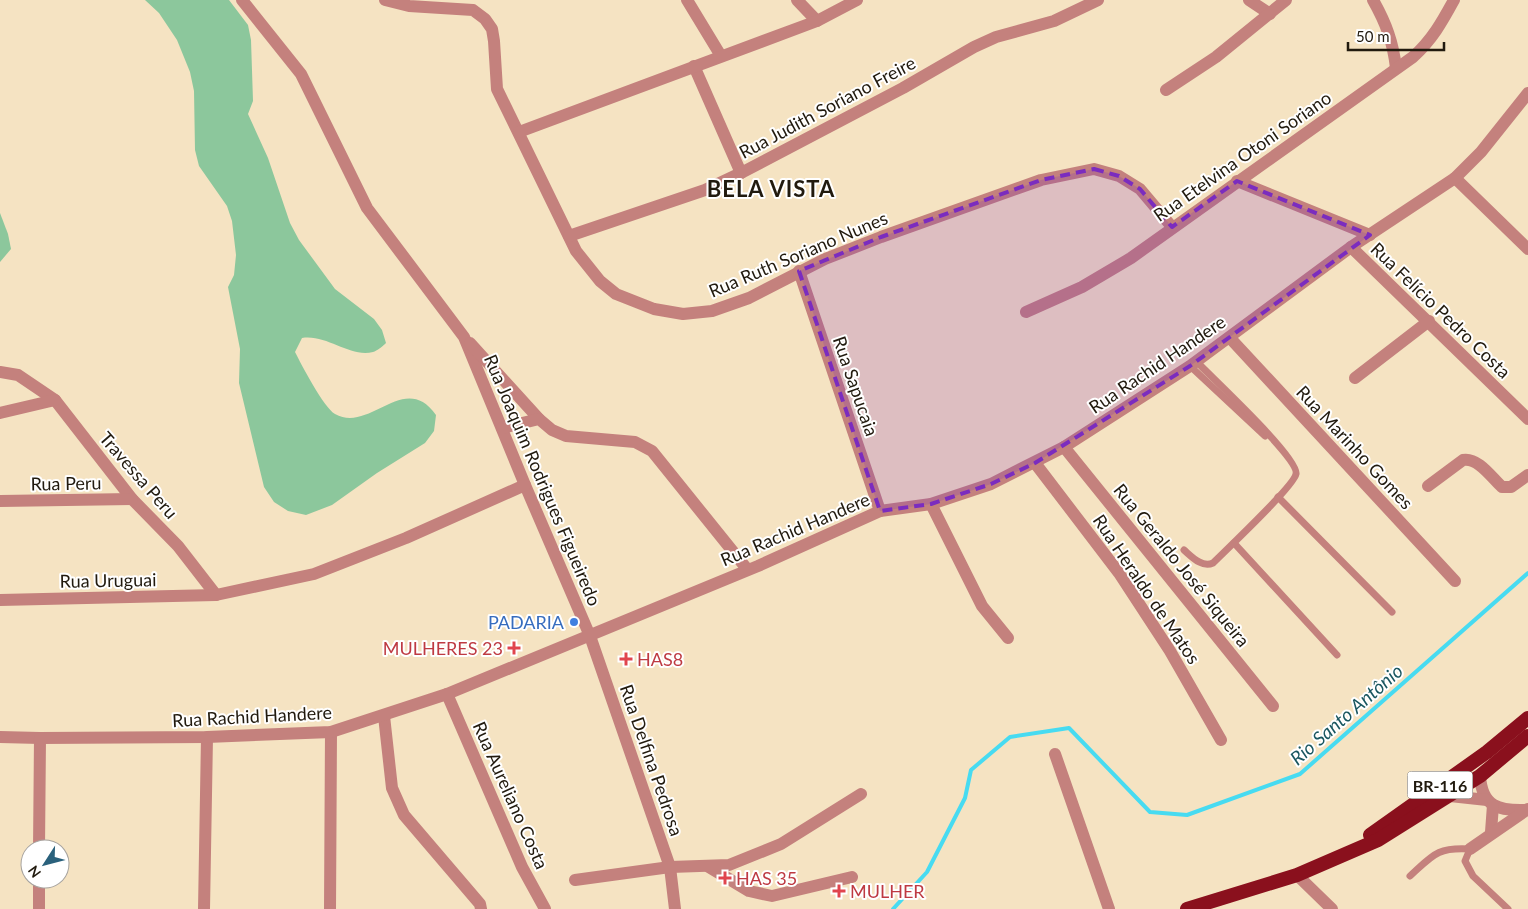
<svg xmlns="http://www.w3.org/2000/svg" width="1528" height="909" font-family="Lato,sans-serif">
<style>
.green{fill:#8cc79c}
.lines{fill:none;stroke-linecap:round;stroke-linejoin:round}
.stream{stroke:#47dbf1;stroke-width:4}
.service{stroke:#c4817d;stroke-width:7}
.minor{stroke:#c4817d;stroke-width:12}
.tertiary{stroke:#c4817d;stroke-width:12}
.trunk{stroke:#8a101d;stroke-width:14}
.marked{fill:#7b2cbf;fill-opacity:0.2;stroke:#7b2cbf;stroke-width:4;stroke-dasharray:10 6;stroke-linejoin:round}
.shop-dot{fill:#3f7fe0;stroke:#fff;stroke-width:2}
.health-dot{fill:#e0444e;stroke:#fff;stroke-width:2}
.labels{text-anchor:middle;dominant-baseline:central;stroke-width:4;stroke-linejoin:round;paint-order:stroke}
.shield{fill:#fff;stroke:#645f56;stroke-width:1}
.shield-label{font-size:16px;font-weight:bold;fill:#211a0e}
.street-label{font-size:18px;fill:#211a0e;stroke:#fff}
.shop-label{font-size:18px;fill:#366cbe;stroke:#fff;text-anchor:end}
.health-label{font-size:18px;fill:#be3a42;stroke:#fff;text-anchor:start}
.water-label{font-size:19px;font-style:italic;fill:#1a5760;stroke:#fff}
.district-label{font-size:22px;font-weight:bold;letter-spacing:1px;fill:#211a0e;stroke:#fff}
</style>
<rect width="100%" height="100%" fill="#f5e3c2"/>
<g class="green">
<path d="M145 0H229L248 25 251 40 253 101 248 114 268 158 290 223 299 240 335 289 374 319 382 330 386 343C383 346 377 351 373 352 350 358 327 334 302 338L295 352C301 364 324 408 335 414 370 434 404 370 436 415L434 431 425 443 377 473 332 505 306 515 288 511 274 502 264 487 239 383 240 349 228 287 234 275 236 255 232 221 227 206 199 166 195 150 194 91 190 72 177 40 159 13Z"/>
<path d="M0 213 8 234 11 249 0 262Z"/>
</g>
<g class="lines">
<path class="stream" d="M893 909 927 872 965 798 971 770 1010 737 1069 728 1150 812 1187 815 1300 774 1528 573"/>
<g class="service">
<path d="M1190 366 1265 436"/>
<path d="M1278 497 1392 612"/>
<path d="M1234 543 1337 655"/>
<path d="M1184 550C1192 557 1202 568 1213 563 1226 550 1294 486 1296 474 1300 459 1211 377 1196 361"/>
<path d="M1410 876C1433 855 1437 847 1470 849L1465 861 1473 876 1508 909"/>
</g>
<g class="minor">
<path d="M242 0 301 74 367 208 464 337 525 485 590 636 670 867 675 909"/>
<path d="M385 0 409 6 473 10 485 19 492 29 494 41 497 89 576 251 600 281 616 294 654 309 683 314 712 311 749 298 825 259 881 237 1041 180 1094 169 1119 176 1140 189 1172 227"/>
<path d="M687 0 721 56"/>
<path d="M797 0 817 21"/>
<path d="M1249 0 1270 14"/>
<path d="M1373 0C1386 23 1393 42 1396 68"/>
<path d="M694 66 741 173"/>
<path d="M1166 90 1216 57 1286 0"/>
<path d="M519 132 817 21 857 0"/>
<path d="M1455 178 1528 249"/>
<path d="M1237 181 1370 235"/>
<path d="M569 236 705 190 741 173 903 88 974 47 996 37 1054 21 1098 0"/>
<path d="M1351 247 1528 419"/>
<path d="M799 271 880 511"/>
<path d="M1026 312 1082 287 1131 258 1413 57C1432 40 1442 22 1454 0"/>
<path d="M1230 338 1455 581"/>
<path d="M470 343 539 419"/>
<path d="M0 372 18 375 55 400 132 499 178 546 216 595"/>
<path d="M1355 378 1429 321"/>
<path d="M0 413 55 400"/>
<path d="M502 428 539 419 552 430 566 436 635 442 652 451 747 569"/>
<path d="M1064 447 1273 706"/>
<path d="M1035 463 1119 573 1170 651 1221 740"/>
<path d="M1428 486 1463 460C1478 457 1492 478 1502 487H1511L1528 475"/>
<path d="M0 501 132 499"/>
<path d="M931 504 982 606 1008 638"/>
<path d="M0 600 216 595 314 574 406 538 525 485"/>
<path d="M447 694 522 867 545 909"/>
<path d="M384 716 392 788 404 815 480 904 481 909"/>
<path d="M0 737 40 738"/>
<path d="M1055 754 1109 909"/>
<path d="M1480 776C1482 807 1499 811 1526 810"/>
<path d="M1450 796 1487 800"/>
<path d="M1491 832 1493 805"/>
<path d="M1470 849 1528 809"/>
<path d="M709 867 749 891 772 896 852 877"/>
<path d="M1297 875 1332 909"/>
<path d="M575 880 670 867 729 865 781 844 861 794"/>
<path d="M204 909 207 737"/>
<path d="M330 909 331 732"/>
</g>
<g class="tertiary">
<path d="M39 849 40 738 207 737 331 732 447 694 758 566 880 511 931 504 991 484 1064 447 1190 366 1351 247 1455 178 1481 152 1528 93"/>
<path d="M39 909V879"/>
</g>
<g class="trunk">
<path d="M1370 835 1487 752 1528 718"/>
<path d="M1187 909 1297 875 1378 840 1480 776 1528 736"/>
</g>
</g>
<path class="marked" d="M1094 169 1119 176 1140 189 1172 227 1237 181 1370 235 1190 366 1035 463 991 484 931 504 880 511 799 271 881 237 1041 180Z"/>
<circle class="shop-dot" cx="574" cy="622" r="5"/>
<g class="health-dot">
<path d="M511.5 640.5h5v5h5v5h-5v5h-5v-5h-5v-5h5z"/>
<path d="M623.5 651.5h5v5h5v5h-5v5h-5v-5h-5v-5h5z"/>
<path d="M722.5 870.5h5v5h5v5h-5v5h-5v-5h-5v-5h5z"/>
<path d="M836.5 883.5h5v5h5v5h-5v5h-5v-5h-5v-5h5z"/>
</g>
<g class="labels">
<rect class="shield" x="1407.5" y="771.5" width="65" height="27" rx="4"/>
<g class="shield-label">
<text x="1440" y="785">BR-116</text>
</g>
<g class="street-label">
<text transform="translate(827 107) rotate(-28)">Rua Judith Soriano Freire</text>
<text transform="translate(1242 156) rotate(-35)">Rua Etelvina Otoni Soriano</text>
<text transform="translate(798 254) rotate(-23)">Rua Ruth Soriano Nunes</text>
<text transform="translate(1441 310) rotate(44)">Rua Felício Pedro Costa</text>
<text transform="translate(1157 364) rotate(-34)">Rua Rachid Handere</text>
<text transform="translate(856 386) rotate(71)">Rua Sapucaia</text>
<text transform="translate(1355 447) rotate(47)">Rua Marinho Gomes</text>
<text transform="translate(139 475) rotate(49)">Travessa Peru</text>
<text transform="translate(543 480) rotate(67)">Rua Joaquim Rodrigues Figueiredo</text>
<text transform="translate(66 483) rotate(-1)">Rua Peru</text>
<text transform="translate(795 529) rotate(-23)">Rua Rachid Handere</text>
<text transform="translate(1182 565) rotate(51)">Rua Geraldo José Siqueira</text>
<text transform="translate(108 580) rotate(-1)">Rua Uruguai</text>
<text transform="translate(1147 589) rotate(56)">Rua Heraldo de Matos</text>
<text transform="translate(252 716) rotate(-3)">Rua Rachid Handere</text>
<text transform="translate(652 760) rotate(71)">Rua Delfina Pedrosa</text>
<text transform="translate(511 795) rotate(66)">Rua Aureliano Costa</text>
</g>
<g class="shop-label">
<text x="564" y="622">PADARIA</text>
</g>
<g class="health-label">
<text x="503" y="648" text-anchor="end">MULHERES 23</text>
<text x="637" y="659">HAS8</text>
<text x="736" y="878">HAS 35</text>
<text x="850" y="891">MULHER</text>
</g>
<g class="water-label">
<text transform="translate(1346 714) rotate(-41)">Rio Santo Antônio</text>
</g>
<g class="district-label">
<text x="771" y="188">BELA VISTA</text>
</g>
</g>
<g transform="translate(45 864) rotate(234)"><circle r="24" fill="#ffffff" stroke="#a6a39f"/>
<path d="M0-4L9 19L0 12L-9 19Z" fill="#2a617c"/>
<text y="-8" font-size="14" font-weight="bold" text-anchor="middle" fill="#211a0e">N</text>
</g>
<path d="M1348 42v8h96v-8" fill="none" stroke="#211a0e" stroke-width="2.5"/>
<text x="1356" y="42" font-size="15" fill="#211a0e" stroke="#ffffff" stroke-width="4" paint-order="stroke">50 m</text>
</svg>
